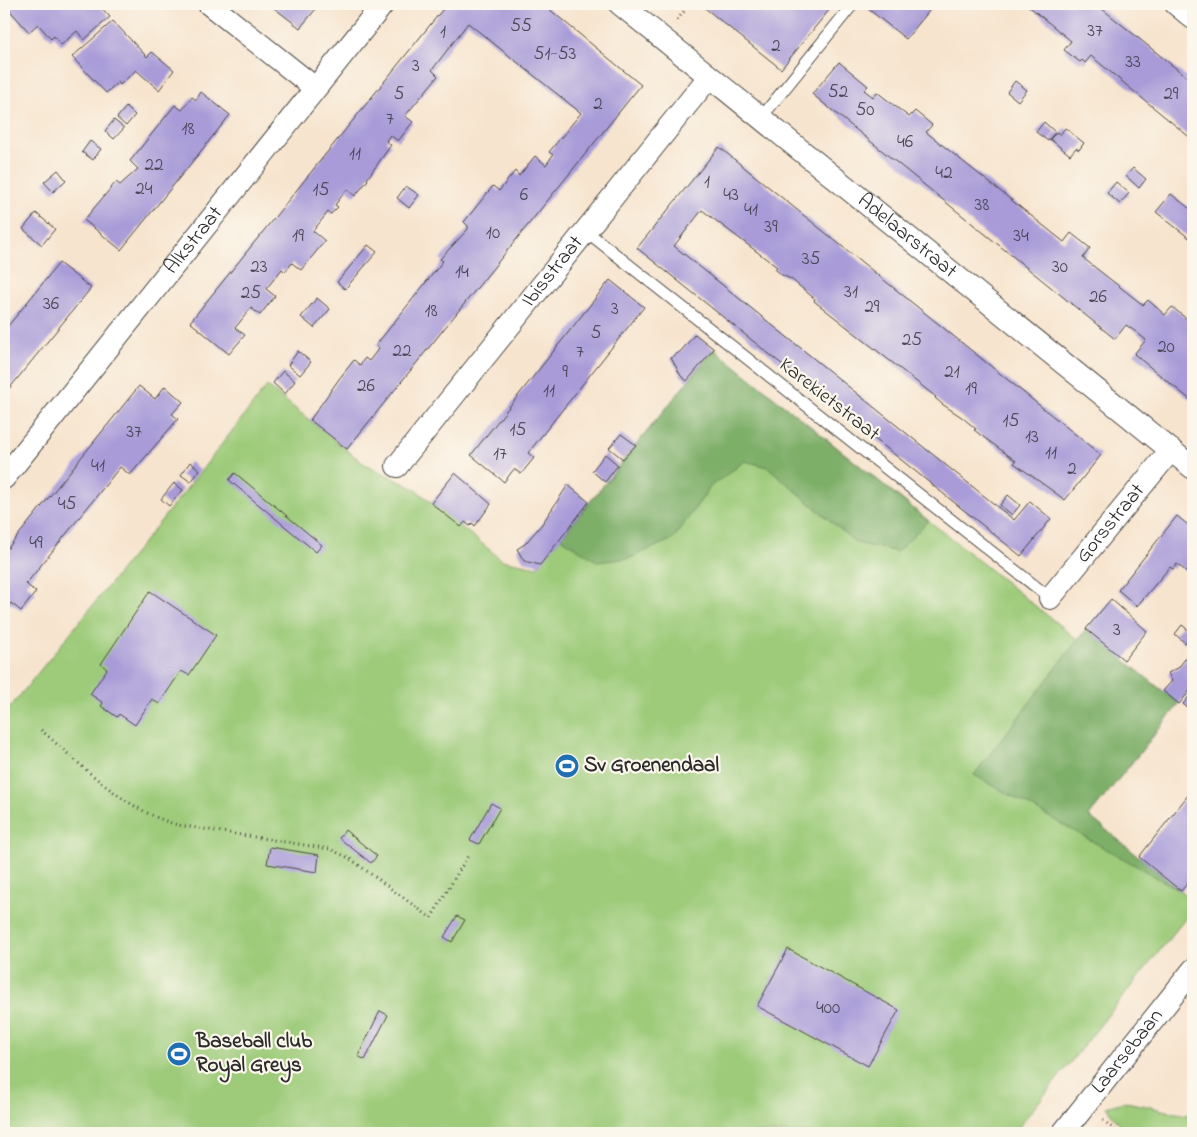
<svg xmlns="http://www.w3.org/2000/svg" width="1197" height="1137" font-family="'Indie Flower',sans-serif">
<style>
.green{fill:#9dcb79;stroke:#647b52}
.forest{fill:#7eaf69;stroke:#546d4a}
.building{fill:#a89bd8}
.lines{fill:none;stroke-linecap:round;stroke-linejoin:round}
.service-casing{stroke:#4a4743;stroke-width:13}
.minor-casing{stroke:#4a4743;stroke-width:24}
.path{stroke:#4a4743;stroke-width:3;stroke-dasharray:1 4;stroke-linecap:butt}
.service{stroke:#fff;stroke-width:11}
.minor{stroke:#fff;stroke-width:22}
.labels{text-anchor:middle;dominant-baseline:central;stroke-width:4.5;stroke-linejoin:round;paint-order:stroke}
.number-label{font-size:19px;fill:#4a4756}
.street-label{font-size:21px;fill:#2b2b2b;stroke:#fbf7ec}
.poi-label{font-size:21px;font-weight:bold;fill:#2b2b2b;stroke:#fbf7ec;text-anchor:start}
</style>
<rect width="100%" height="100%" fill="#fbf7ec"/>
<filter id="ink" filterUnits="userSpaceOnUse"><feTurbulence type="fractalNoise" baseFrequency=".02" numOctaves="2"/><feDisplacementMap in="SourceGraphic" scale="10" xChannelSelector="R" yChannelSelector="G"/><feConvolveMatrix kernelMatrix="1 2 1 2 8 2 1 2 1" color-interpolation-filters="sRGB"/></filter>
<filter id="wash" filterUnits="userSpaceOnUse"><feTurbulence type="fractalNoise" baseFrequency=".0096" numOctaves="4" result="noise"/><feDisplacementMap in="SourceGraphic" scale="20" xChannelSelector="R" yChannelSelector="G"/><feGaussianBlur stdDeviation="1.12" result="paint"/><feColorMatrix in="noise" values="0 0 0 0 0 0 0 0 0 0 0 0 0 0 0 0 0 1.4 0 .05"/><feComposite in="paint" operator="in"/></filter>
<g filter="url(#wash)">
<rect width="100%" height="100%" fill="#f7e4ce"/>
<g class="green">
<path d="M714 349 1078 640 1086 629 1179 704 1089 816 1193 901V909L1014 1133H4V715L201 471 267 386 363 463 415 489 502 560 537 567Z"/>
<path d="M1123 1102C1147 1104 1169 1114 1193 1115V1133H1126L1106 1107Z"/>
</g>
<g class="forest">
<path d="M714 349 928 521 897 552 856 543 768 467 745 461 711 486 673 539 630 558 598 562 561 538Z"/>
<path d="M1086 629 1179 704 1089 816 1181 891 974 775Z"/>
</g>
<g id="blocks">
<g class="building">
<path d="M4 4H98L110 17 84 40 77 31 61 45 54 36 51 39 38 24 29 32Z"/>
<path d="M269 4H320L300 28Z"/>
<path d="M447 4H543L641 85 347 449 310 420 339 379 354 360 360 365 365 358 369 361 379 348 376 345 443 261 440 259 468 229V226L464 222 493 186 499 191 515 171 519 176 535 156 546 165 553 155 549 152 581 113 468 23 432 70 438 76 405 116 413 122 398 141 390 135 386 141 391 145 367 179 368 180 355 196 347 189 335 205 338 207 331 214 328 212 313 231 325 241 301 270 292 263 285 272 282 269 266 289 275 296 260 315 251 308 235 328 245 335 229 354 190 322Z"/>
<path d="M700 4H834L781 69Z"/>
<path d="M870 4H932L934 5 906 39 867 8Z"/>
<path d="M1026 4H1096L1193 82V140L1091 56 1085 63 1082 60 1080 62 1064 50 1071 41Z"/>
<path d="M113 21 147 57 152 52 174 70 159 90 136 70 120 85 118 82 106 93 72 57Z"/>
<path d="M839 62 868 86 864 90 873 97 877 92 909 117 915 111 932 125 926 132 1064 242 1071 233 1090 248 1083 258 1143 305 1148 300 1165 315 1172 307 1193 324V402L1134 354 1146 340 1136 332 1126 325 1115 339 812 94Z"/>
<path d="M1015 81 1027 90 1018 101 1007 92Z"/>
<path d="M201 92 230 115 121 250 84 220 116 182 120 185 138 169 130 161 175 105 182 110 192 97 196 100Z"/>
<path d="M126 107 135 115 126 126 117 118Z"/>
<path d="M114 120 124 128 114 139 105 131Z"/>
<path d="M1044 122 1055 132 1048 141 1036 132Z"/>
<path d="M1065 128 1084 143 1079 150 1076 148 1070 155 1050 139 1057 132 1060 135Z"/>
<path d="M90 141 101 149 93 160 82 152Z"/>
<path d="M719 147 1101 455 1065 500 1014 463 1016 461 974 430 976 429 963 418 942 404 935 398 936 397 814 301 815 299 791 279 782 275 775 269 777 267 702 210 674 246 1014 520 1030 501 1051 519 1021 556 637 248Z"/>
<path d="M1133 168 1146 179 1139 188 1126 176Z"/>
<path d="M58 170 66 180 53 192 44 182Z"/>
<path d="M1116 182 1129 193 1120 204 1107 193Z"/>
<path d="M406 186 419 195 409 208 397 198Z"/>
<path d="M1171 194 1193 211V241L1156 212Z"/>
<path d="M36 213 55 229 42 245 23 229Z"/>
<path d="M368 245 377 252 345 289 337 282Z"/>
<path d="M59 263 91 288 4 395V331Z"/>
<path d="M610 280 644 307 528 453 534 458 521 474 514 469 504 482 471 455Z"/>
<path d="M317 298 330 309 314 328 301 317Z"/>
<path d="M695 334 714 349 687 381 681 376 671 358 681 351Z"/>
<path d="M298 351 311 362 300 375 288 365Z"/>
<path d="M283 371 295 381 285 394 273 383Z"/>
<path d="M139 386 155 399 165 386 183 402 172 414 178 419 130 475 120 467 26 584 36 592 21 611 11 603 4 612V553Z"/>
<path d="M621 434 636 445 623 459 609 448Z"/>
<path d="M605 454 618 465 605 482 592 471Z"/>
<path d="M190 462 200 470 191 482 181 475Z"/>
<path d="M235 473 322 545 316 552 229 480Z"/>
<path d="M455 473 491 504 475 526 472 523 470 526 465 522 461 527 431 503Z"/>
<path d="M174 483 183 490 169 506 161 499Z"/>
<path d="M568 485 589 502 540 565 524 561 517 549 525 544 542 524Z"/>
<path d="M1008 495 1020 505 1012 515 1000 505Z"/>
<path d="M1177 516 1193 529V577L1177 564 1173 569 1170 567 1137 606 1118 590Z"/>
<path d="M150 591 216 635 189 675 181 671 159 704 152 699 135 725 119 714 117 717 101 706 103 703 90 694 107 669 101 664Z"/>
<path d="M1111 599 1147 631 1124 660 1086 629Z"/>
<path d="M1182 625 1193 634 1185 643 1175 634Z"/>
<path d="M1193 649V687L1179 704 1163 691 1172 681 1168 673 1178 668Z"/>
<path d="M1192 693 1193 694V712L1183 704Z"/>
<path d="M1193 789V877L1181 891 1139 857Z"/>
<path d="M491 803 500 808 479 844 470 840Z"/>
<path d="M345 830 377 856 371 863 339 838Z"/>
<path d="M270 847 319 855 317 872 267 864Z"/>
<path d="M457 916 465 920 452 942 444 937Z"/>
<path d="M788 949 899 1010 868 1066 757 1006Z"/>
<path d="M380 1011 388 1015 365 1060 358 1056Z"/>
</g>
</g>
</g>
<g filter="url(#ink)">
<use href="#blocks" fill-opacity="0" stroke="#4a4743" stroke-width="1"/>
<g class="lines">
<defs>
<g id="service">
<path d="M761 118 853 4"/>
<path d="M586 231 1050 598"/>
</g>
<g id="minor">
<path d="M209 4 315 88"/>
<path id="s1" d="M620 4 1193 468"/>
<path d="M1176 4 1193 18"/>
<path id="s2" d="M397 466 709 77"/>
<path id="s3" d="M4 478 383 4"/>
<path id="s4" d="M1050 598 1171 450"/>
<path id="s5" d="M1063 1133 1193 970"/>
</g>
</defs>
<use href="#service" class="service-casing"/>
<use href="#minor" class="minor-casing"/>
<g class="path">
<path d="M677 20 690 4"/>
<path d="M41 730C83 766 124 810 178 825L330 849 349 858 431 918 469 854"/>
<path d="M1103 1120 1118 1133"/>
</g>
<use href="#service" class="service"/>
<use href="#minor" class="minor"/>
</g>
</g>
<defs>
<symbol id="stadium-disc" viewBox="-11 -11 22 22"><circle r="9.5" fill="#1f6fb2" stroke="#fbf7ec"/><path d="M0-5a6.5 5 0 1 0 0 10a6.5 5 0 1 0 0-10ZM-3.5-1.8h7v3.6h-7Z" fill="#fff"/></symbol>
</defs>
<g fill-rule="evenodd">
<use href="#stadium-disc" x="553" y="752" width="28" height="28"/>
<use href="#stadium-disc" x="165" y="1040" width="28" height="28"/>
</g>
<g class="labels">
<g class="number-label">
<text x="521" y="26">55</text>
<text x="1095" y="31">37</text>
<text x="443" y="32">1</text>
<text x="776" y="46">2</text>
<text x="555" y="54">51-53</text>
<text x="1133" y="62">33</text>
<text x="416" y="66">3</text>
<text x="838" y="92">52</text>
<text x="399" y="94">5</text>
<text x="1171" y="94">29</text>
<text x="598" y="104">2</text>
<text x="865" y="110">50</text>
<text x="390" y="119">7</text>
<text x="188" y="129">18</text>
<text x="905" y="142">46</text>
<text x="355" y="154">11</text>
<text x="154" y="165">22</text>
<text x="944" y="173">42</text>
<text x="707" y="182">1</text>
<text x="144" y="189">24</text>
<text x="321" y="190">15</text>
<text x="524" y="195">6</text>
<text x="731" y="195">43</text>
<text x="982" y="205">38</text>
<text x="751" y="210">41</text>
<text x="771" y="227">39</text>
<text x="493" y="233">10</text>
<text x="298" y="236">19</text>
<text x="1021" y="236">34</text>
<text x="811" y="259">35</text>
<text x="259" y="267">23</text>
<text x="1060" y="267">30</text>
<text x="462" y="272">14</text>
<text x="851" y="292">31</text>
<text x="251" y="293">25</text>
<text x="1098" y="297">26</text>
<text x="51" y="304">36</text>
<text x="872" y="307">29</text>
<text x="615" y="309">3</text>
<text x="431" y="311">18</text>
<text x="596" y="333">5</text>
<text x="912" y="340">25</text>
<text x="1166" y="347">20</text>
<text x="402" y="351">22</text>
<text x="580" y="352">7</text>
<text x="565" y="372">9</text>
<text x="952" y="372">21</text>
<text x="366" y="386">26</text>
<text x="971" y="389">19</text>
<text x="549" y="391">11</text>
<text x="1011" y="421">15</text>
<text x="518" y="430">15</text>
<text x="134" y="432">37</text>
<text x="1032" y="437">13</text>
<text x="1051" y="453">11</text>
<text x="500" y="454">17</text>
<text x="98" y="466">41</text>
<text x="1072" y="469">2</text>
<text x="67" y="504">45</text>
<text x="36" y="543">49</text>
<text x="1117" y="630">3</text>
<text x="828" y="1008">400</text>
</g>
<g class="street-label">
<text stroke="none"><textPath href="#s1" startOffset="369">Adelaarstraat</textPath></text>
<text stroke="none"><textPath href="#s3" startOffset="304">Alkstraat</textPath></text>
<text stroke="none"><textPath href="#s2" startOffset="249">Ibisstraat</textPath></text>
<text transform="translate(829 400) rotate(38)">Karekietstraat</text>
<text stroke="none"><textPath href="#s4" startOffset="96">Gorsstraat</textPath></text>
<text stroke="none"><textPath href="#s5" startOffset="104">Laarsebaan</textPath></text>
</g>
<g class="poi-label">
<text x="584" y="766">Sv Groenendaal</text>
<text x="196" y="1042">Baseball club<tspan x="196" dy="24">Royal Greys</tspan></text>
</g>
</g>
<rect width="1197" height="1137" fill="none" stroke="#fbf7ec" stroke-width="20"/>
</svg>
